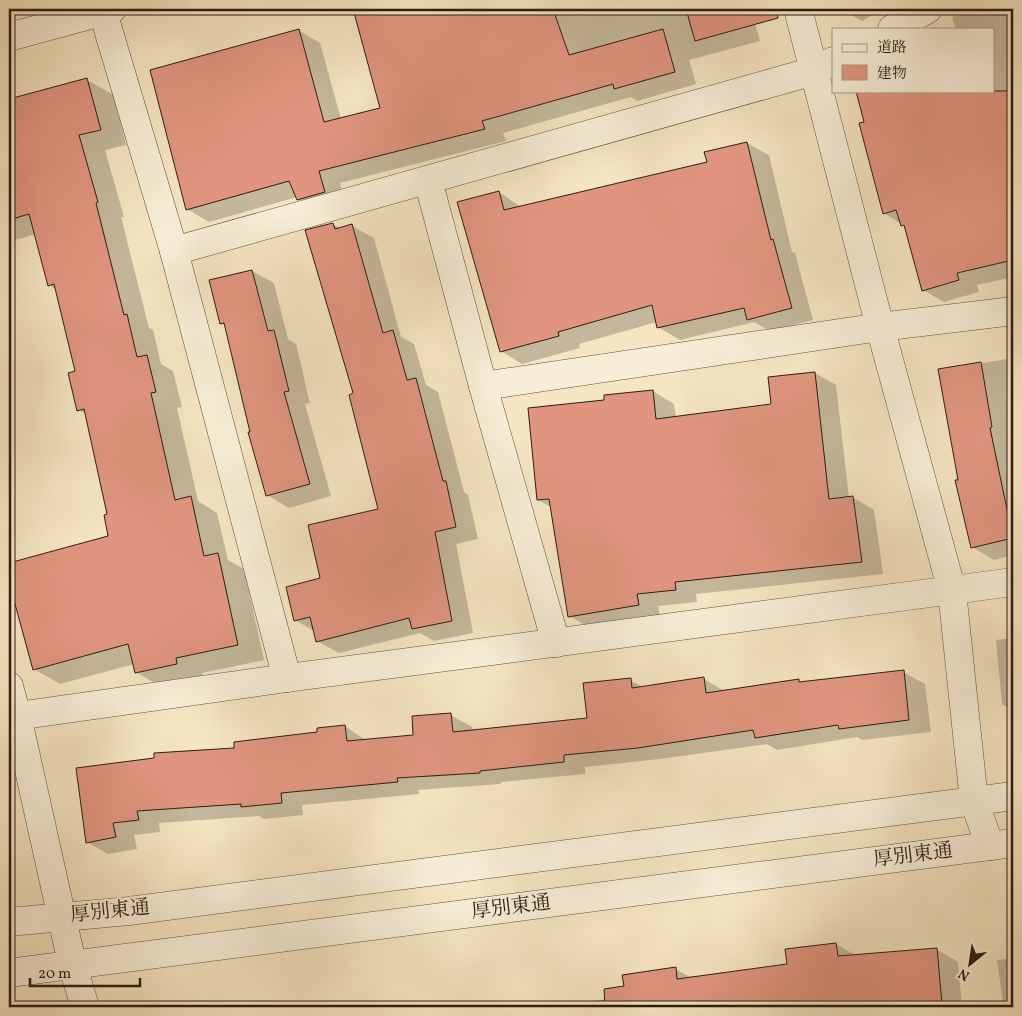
<svg xmlns="http://www.w3.org/2000/svg" width="1022" height="1016" font-family="Vollkorn,'Noto Serif JP',serif">
<style>
.shadow{fill:#0003}
.building{fill:#e19580;stroke:#2a1d12}
.lines{fill:none;stroke-linecap:round;stroke-linejoin:round}
.minor-casing{stroke:#5d4f3e;stroke-width:29}
.minor{stroke:#f8eed7;stroke-width:28}
.labels{text-anchor:middle;dominant-baseline:central;stroke-width:4.5;stroke-linejoin:round;paint-order:stroke}
.street-label{font-size:20px;fill:#2a1d12;stroke:#f8eed7}
</style>
<rect width="100%" height="100%" fill="#f5e5c2"/>
<filter id="stains"><feTurbulence type="fractalNoise" baseFrequency=".004" numOctaves="4"/><feColorMatrix values="0 0 0 0 .2 0 0 0 0 .09 0 0 0 0 .02 0 0 0 .5 -.17"/></filter>
<radialGradient id="worn" r=".72"><stop offset=".6" stop-color="#630" stop-opacity="0"/><stop offset="1" stop-color="#630" stop-opacity=".3"/></radialGradient>
<g class="shadow">
<path d="M355 9H751L760 41 689 60 696 84 637 101 631 97 503 133 506 141 340 183 346 204 319 212 297 197 209 222 187 209 298 30 320 43 341 119 381 109Z"/>
<path d="M840 9H883L862 21Z"/>
<path d="M984 9H1005L1013 14V277L977 285 979 292 944 302 923 290 906 227 884 213 993 91V29H955L952 17Z"/>
<path d="M87 80 114 95 126 145 105 150 124 217H121L149 328 153 330 161 364 173 371 182 407 177 408 198 501 217 513 228 560 244 569 264 660 202 673 203 678 163 688 136 672 134 664 60 684 34 669 9 578V564L110 536 109 515 87 414 78 410 76 372 57 290 49 285 36 234 9 242V101Z"/>
<path d="M747 143 769 155 792 252 795 253 813 320 770 331 754 322 680 340 658 327 657 322 579 344 580 348 522 364 501 351 499 192 521 207 708 163 706 153Z"/>
<path d="M333 224 341 229 352 226 374 238 401 337 414 344 426 385 438 392 464 492 468 495 478 539 456 544 473 633 434 641 420 633 339 653 317 641 314 631 295 620 321 579 380 510 355 394Z"/>
<path d="M252 271 274 283 288 339 296 344 310 403 305 404 331 496 289 508 267 495 226 326 221 323Z"/>
<path d="M1013 358V555L994 560 972 547 939 370Z"/>
<path d="M815 373 836 385 849 498 852 497 874 510 883 574 696 594 697 602 658 606 660 617 591 629 570 616 551 507 538 500 606 401 653 391 674 404 676 417 772 405Z"/>
<path d="M1013 638V711L1002 704 996 640Z"/>
<path d="M903 672 925 684 931 732 862 740 857 737 777 750 767 744 660 759 585 767V774L501 782V784L418 790 419 794 302 805 303 815 264 819 259 816 159 823 160 832 134 835 137 849 108 854 87 842 77 769 236 750 345 726 367 741 414 736 451 715 472 727 473 731 588 719 630 680 643 687 704 679 726 692 799 681 803 683Z"/>
<path d="M836 944 855 955 936 949 958 962 962 1007H554L626 996 675 969 692 978 788 965Z"/>
<path d="M1013 958V1007H1012L1003 1002 997 960Z"/>
<path d="M514 1001 524 1007H478Z"/>
</g>
<g class="building">
<path d="M353 9H553L569 55 663 29 675 72 614 89 613 84 482 121 485 129 319 171 325 192 297 200 289 181 186 210 150 70 299 29 324 122 380 108Z"/>
<path d="M686 9H777L778 18 695 41Z"/>
<path d="M87 78 101 130 79 135 98 202 96 203 124 315 127 314 137 357 147 355 156 392 151 393 175 500 191 496 204 556 218 553 238 645 176 658 177 664 135 673 128 644 33 670 9 582V563L108 536 104 515 107 514 84 409 77 411 68 373 75 371 54 284 48 286 29 214 9 220V99Z"/>
<path d="M856 91H1013V260L957 273 959 280 922 291 904 225 901 226 896 210 883 214 859 123 864 122Z"/>
<path d="M747 142 771 240 773 239 792 308 747 320 744 308 657 328 652 305 558 332 559 336 500 352 457 202 499 191 504 210 707 162 704 152Z"/>
<path d="M333 223 335 229 352 224 383 333 393 330 407 380 416 378 443 481H446L456 527 435 532 452 621 412 629 409 618 316 642 310 617 294 621 286 587 320 578 308 525 378 509 349 395 353 393 305 230Z"/>
<path d="M252 270 268 331 274 330 289 391 284 392 310 484 266 496 248 432H250L224 323 220 324 209 280Z"/>
<path d="M981 362 992 427 990 428 1013 538 971 548 955 480H958L938 369Z"/>
<path d="M815 372 829 499 853 496 862 562 675 582 676 590 637 594 639 605 568 617 549 499 537 500 528 408 604 400V395L653 390 656 419 771 404 768 377Z"/>
<path d="M904 670 909 720 839 729 838 725 755 738 753 730 638 748 564 755V762L480 771V773L397 778 398 782 281 793 282 803 241 807V804L137 811 139 820 113 823 116 837 86 843 76 768 154 758V753L234 748V742L317 732V728L345 725 347 741 413 735 412 716 451 713 453 732 587 718 583 683 631 678 632 688 704 677 706 693 799 679V682Z"/>
<path d="M836 943 838 956 937 948 942 1004 897 1007H605L604 989 624 986 622 975 676 967 677 979 787 964 785 949Z"/>
</g>
<g class="lines">
<defs>
<g id="minor">
<path d="M102 9 174 251 287 678"/>
<path d="M798 9 880 327 952 591 974 801 990 846"/>
<path d="M892 29 928 9"/>
<path d="M9 37 112 9"/>
<path d="M428 180 483 386 556 643"/>
<path d="M174 251 814 71 833 61"/>
<path d="M483 386 880 327 1013 311"/>
<path d="M9 686 17 716 72 963 85 1007"/>
<path d="M17 716 287 678 1013 582"/>
<path d="M9 922 129 911 1013 796"/>
<path d="M9 973 1013 843"/>
</g>
</defs>
<use href="#minor" class="minor-casing"/>
<use href="#minor" class="minor"/>
</g>
<g class="labels">
<g class="street-label">
<text transform="translate(913 856) rotate(-7)">厚別東通</text>
<text transform="translate(511 908) rotate(-7)">厚別東通</text>
<text transform="translate(110 912) rotate(-6)">厚別東通</text>
</g>
</g>
<rect width="1022" height="1016" fill="none" stroke="#f5e5c2" stroke-width="30"/>
<rect x="10" y="10" width="1002" height="996" fill="none" stroke="#2a1d12" stroke-width="2.5"/>
<rect x="15" y="15" width="992" height="986" fill="none" stroke="#2a1d12"/>
<rect x="832" y="28" width="162" height="65" fill="#f8eed7" stroke="#a69a88"/>
<rect x="842" y="44" width="25" height="8" fill="#f8eed7" stroke="#a69a88"/>
<text x="877" y="52" font-size="15" fill="#2a1d12">道路</text>
<rect x="842" y="65" width="25" height="15" fill="#e19580" stroke="#a69a88"/>
<text x="877" y="78" font-size="15" fill="#2a1d12">建物</text>
<g transform="translate(970 964) rotate(210)" stroke="#f8eed7" stroke-width="4" paint-order="stroke">
<path d="M0-4L9 19L0 12L-9 19Z" fill="#2a1d12"/>
<text y="-8" font-size="14" font-weight="bold" text-anchor="middle" fill="#2a1d12">N</text>
</g>
<path d="M30 978v8h110v-8" fill="none" stroke="#2a1d12" stroke-width="2.5"/>
<text x="38" y="978" font-size="15" fill="#2a1d12" stroke="#f8eed7" stroke-width="4" paint-order="stroke">20 m</text>
<rect width="100%" height="100%" filter="url(#stains)"/>
<rect width="100%" height="100%" fill="url(#worn)"/>
</svg>
